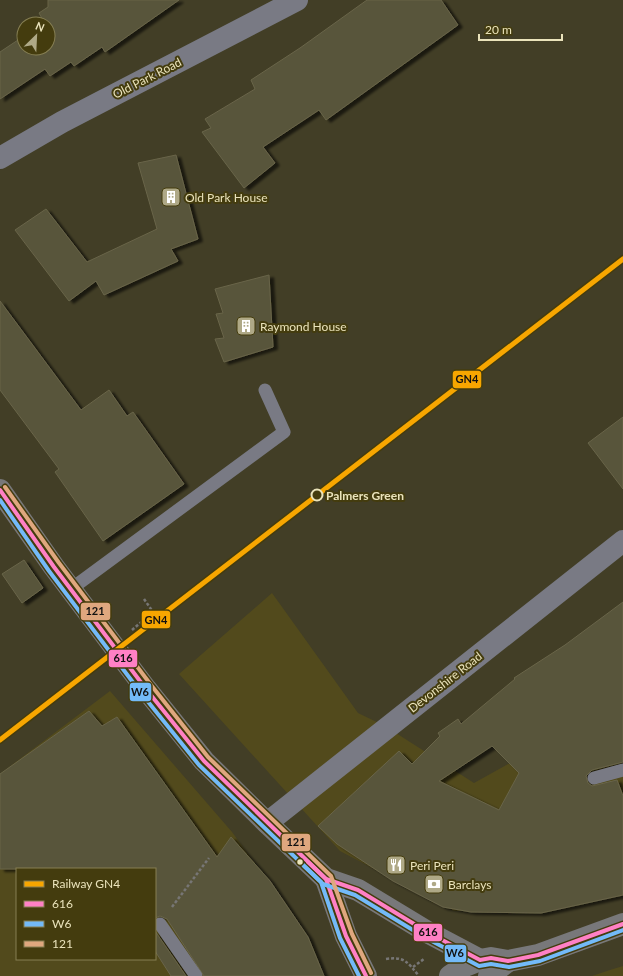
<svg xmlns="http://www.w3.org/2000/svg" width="623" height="976" font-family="Lato,sans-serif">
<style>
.built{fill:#524a1c;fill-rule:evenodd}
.building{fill:#58543b;stroke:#696549;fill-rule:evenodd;filter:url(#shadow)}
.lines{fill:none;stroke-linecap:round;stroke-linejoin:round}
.path{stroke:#777675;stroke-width:2.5;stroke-dasharray:3 2;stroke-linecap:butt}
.service{stroke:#797a84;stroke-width:13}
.minor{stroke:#797a84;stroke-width:22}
.primary{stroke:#78787a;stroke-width:22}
.bus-1-casing{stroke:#443c0e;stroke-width:7}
.bus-2-casing{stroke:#443c0e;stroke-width:7}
.bus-3-casing{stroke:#443c0e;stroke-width:7}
.bus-1{stroke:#ff80c5;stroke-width:4}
.bus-2{stroke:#73baf8;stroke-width:4}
.bus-3{stroke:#dfa77e;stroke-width:4}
.rail-1-casing{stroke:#443c0e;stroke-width:8}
.rail-1{stroke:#f7a600;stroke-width:5}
.stop-dot{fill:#443c0e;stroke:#eae3bb;stroke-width:2}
.bus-dot{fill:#eae3bb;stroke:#443c0e;stroke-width:1.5}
.labels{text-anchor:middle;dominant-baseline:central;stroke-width:4;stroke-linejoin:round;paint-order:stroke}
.street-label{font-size:12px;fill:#eae3bb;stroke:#443c0e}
.poi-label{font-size:12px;fill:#eae3bb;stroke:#443c0e;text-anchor:start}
.stop-label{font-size:12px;font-weight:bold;fill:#eae3bb;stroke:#443c0e;text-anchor:start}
.line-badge{stroke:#443c0e;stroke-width:1.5}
.pale-badge-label{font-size:11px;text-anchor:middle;font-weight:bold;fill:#111}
</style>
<defs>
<filter id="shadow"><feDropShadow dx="4.5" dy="2.5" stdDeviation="1" flood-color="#0009"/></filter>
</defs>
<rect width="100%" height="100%" fill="#423e26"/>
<g class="built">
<path d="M272 593 358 713 385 726 474 783 623 700V889L544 911H454L340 851 179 674Z"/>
<path d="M110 691 232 832 308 937 324 976H0V774ZM17 869H155V959H17Z"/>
<path d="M623 966V976H592L610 970Z"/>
</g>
<g class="building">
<path d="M48 0H179L105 52 102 47 74 66 71 62 50 76 45 69 0 99V52L24 36V48H48V24H42L44 22 39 13 48 7Z"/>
<path d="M367 0H441L458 25 326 120 319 110 263 147 275 163 244 188 202 132 211 128 205 119 255 89 251 80 300 48Z"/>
<path d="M176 155 198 239 171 249 178 261 104 295 96 281 69 301 15 230 46 209 87 262 157 229 138 163Z"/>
<path d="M269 275 273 347 224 362 215 339 224 338 216 314 223 313 215 289Z"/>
<path d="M0 301 81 410 109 390 127 416 133 412 184 484 103 541 55 472 59 469 0 390Z"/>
<path d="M623 417V489L588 443Z"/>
<path d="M24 560 43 588 22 603 2 574Z"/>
<path d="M623 602V762L592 770 586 776 588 783 592 786 617 780 623 796V895L541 913 471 912 443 907 393 881 337 844 318 826 399 751 412 764 440 736 438 733 458 719 461 724 515 679 514 678 565 645ZM492 746 519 773 499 810 439 781Z"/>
<path d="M89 711 102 726 117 717 217 857 231 837 270 881 308 937 324 976H204L167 919 160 916 155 918V869H0V774Z"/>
<path d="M155 931 186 976H171L155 951Z"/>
</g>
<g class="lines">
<g class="path">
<path d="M144 599 162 625"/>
<path d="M132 630 153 612"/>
<path d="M172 907 209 858"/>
<path d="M386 959C405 956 408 963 419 976"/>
<path d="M413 967 424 959"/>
</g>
<g class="service">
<path d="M71 589 284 432 265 390"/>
<path d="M594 778 623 770"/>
<path d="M160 924 196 976"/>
</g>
<g class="minor">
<path d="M0 158 62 122 297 0"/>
<path d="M267 823 623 541"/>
</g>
<g class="primary">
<path d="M0 490 54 567 146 689 204 761 267 823 326 879 358 890 429 933 480 960"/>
<path d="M326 879 346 936 366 976"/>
<path d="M450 976 465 966 480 960 491 958 508 961 538 955 623 924"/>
<path d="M489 976 508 961"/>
</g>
<defs>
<g id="bus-1">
<path d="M0 490 54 567 146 689 204 761 326 879 358 890 429 933 480 960 491 958 508 961 538 955 623 924"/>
<path d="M308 862 326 879 346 936 366 976"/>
</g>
<g id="bus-2">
<path d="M0 500 49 571 141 693 199 765 323 884 355 895 426 938 479 966 491 964 509 967 540 961 623 930"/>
<path d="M304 866 321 882 340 938 359 976"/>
</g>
<path id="bus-3" d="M5 487 59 563 151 685 208 757 331 876 352 934 371 973"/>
</defs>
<use href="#bus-1" class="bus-1-casing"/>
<use href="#bus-2" class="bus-2-casing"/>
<use href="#bus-3" class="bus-3-casing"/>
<use href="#bus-1" class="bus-1"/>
<use href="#bus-2" class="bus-2"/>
<use href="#bus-3" class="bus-3"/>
<defs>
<path id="rail-1" d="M0 740 623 259"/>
</defs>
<use href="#rail-1" class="rail-1-casing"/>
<use href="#rail-1" class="rail-1"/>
</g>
<defs>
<symbol id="building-square" viewBox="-11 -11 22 22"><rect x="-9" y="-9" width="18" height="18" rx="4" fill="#afa987" stroke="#443c0e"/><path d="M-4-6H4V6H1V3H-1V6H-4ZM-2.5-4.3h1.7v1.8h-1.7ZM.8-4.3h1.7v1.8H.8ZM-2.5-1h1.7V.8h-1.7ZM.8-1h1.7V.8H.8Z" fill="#fff"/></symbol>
<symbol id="restaurant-square" viewBox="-11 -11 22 22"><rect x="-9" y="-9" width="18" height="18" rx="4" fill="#afa987" stroke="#443c0e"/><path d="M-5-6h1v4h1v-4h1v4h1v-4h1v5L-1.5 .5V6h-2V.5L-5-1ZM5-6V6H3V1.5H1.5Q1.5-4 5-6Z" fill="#fff"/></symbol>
<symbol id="bank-square" viewBox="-11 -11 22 22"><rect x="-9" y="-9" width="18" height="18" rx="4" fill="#afa987" stroke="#443c0e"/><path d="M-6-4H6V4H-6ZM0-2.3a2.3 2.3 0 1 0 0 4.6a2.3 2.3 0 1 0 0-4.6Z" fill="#fff"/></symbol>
</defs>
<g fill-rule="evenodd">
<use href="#building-square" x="160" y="186" width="22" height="22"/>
<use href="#building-square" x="235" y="315" width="22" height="22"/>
<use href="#restaurant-square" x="385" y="854" width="22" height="22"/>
<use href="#bank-square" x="423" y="873" width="22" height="22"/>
</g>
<circle class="stop-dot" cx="317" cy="495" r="5.5"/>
<circle class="bus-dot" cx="300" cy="862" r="3.5"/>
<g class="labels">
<g class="street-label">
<text transform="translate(147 78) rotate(-27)">Old Park Road</text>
<text transform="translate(445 682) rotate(-38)">Devonshire Road</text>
</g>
<g class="poi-label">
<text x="185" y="197">Old Park House</text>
<text x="260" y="326">Raymond House</text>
<text x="410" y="865">Peri Peri</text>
<text x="448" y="884">Barclays</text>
</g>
<g class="stop-label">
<text x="326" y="495">Palmers Green</text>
</g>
</g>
<g class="line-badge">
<rect x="452" y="370" width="30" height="19" rx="4" fill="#f7a600"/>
<rect x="80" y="602" width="31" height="19" rx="4" fill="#dfa77e"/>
<rect x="141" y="610" width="30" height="19" rx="4" fill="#f7a600"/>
<rect x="108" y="649" width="30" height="19" rx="4" fill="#ff80c5"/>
<rect x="129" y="682" width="23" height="20" rx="4" fill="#73baf8"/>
<rect x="281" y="833" width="30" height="19" rx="4" fill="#dfa77e"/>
<rect x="413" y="923" width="30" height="19" rx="4" fill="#ff80c5"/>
<rect x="444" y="944" width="23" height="19" rx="4" fill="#73baf8"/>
</g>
<g class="pale-badge-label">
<text x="467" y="383">GN4</text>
<text x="95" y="615">121</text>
<text x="156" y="624">GN4</text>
<text x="123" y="662">616</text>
<text x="140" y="696">W6</text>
<text x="296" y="846">121</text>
<text x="428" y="936">616</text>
<text x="455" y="957">W6</text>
</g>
<rect x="16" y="868" width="140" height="92" fill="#443c0e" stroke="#867f53"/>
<rect x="24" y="881" width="20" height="6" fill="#f7a600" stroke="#867f53"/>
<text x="52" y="888" font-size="12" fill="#eae3bb">Railway GN4</text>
<rect x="24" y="901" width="20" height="6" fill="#ff80c5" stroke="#867f53"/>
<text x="52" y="908" font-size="12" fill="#eae3bb">616</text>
<rect x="24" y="921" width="20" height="6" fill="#73baf8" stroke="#867f53"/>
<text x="52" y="928" font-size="12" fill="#eae3bb">W6</text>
<rect x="24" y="941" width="20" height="6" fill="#dfa77e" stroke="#867f53"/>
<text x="52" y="948" font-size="12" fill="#eae3bb">121</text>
<g transform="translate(36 36) rotate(24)"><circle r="19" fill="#443c0e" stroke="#867f53"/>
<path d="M0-3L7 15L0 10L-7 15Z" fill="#afa987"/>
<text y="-6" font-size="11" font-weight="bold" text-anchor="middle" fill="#eae3bb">N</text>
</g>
<path d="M479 34v6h83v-6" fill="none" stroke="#eae3bb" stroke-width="2"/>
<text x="485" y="34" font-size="12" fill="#eae3bb" stroke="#443c0e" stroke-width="3" paint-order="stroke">20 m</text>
</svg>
